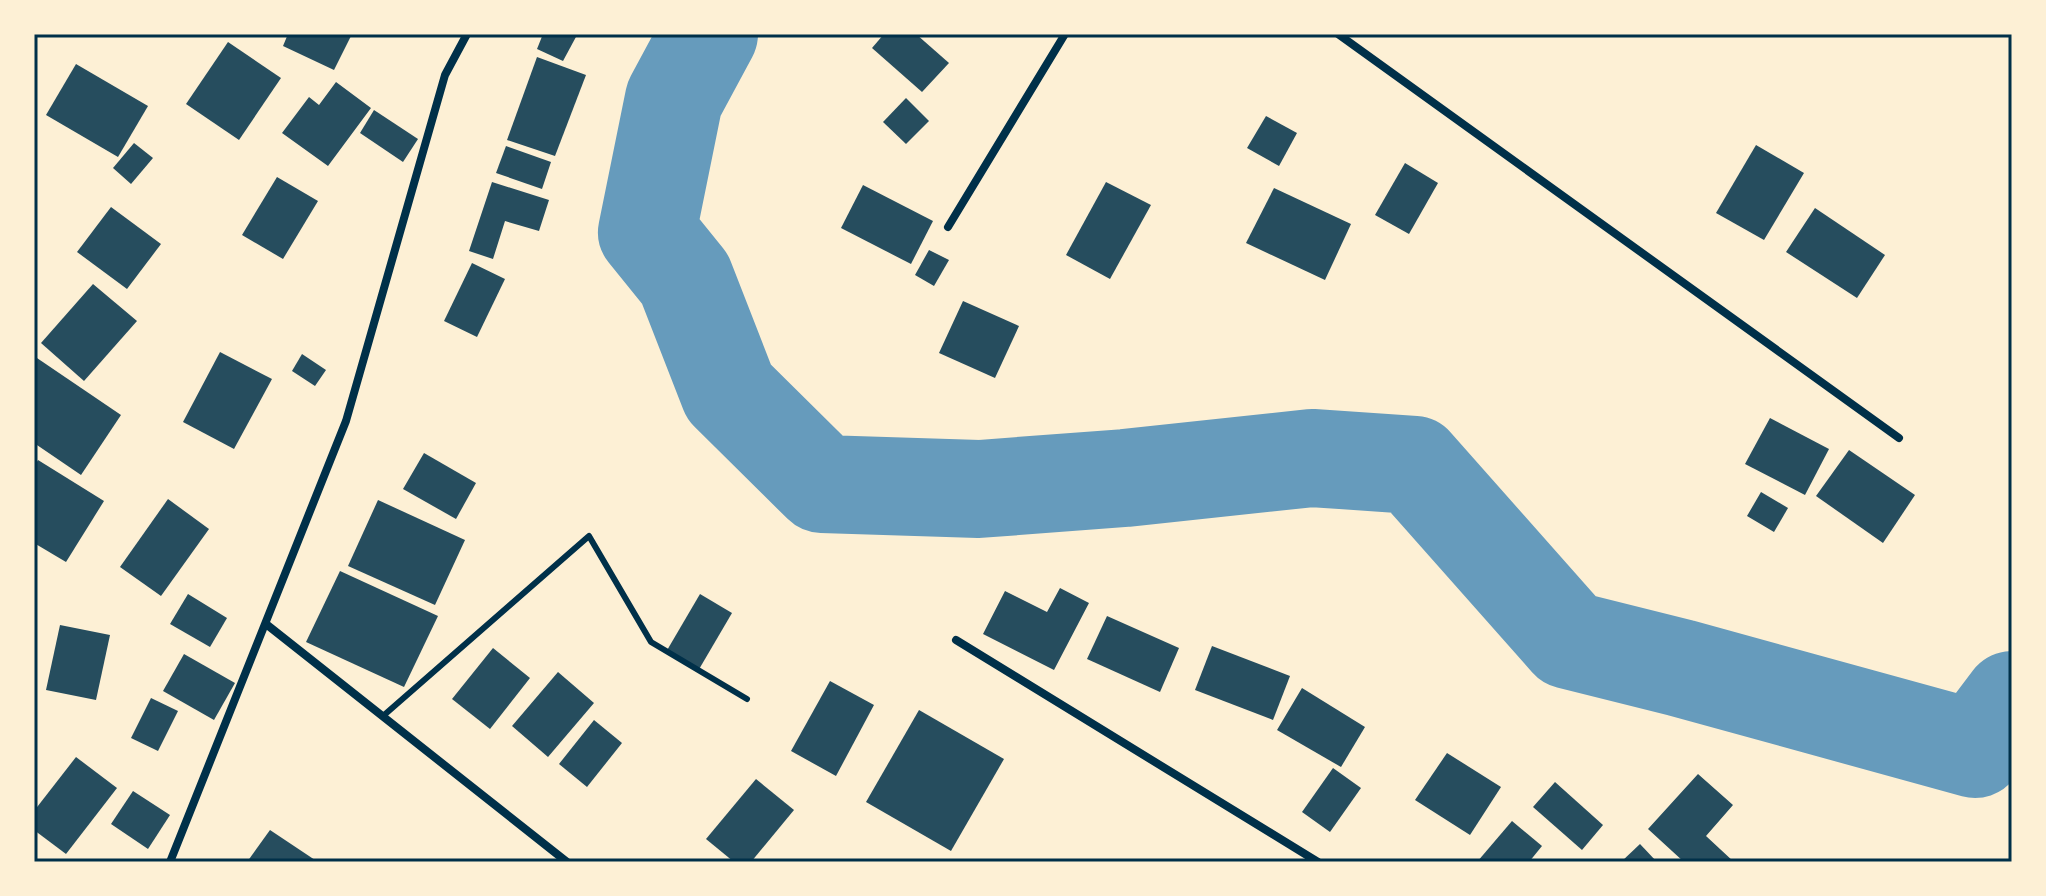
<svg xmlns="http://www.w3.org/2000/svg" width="2046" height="896" font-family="Inter,sans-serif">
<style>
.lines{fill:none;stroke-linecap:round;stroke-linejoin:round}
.river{stroke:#669bbc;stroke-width:98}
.building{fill:#264d5e}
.service{stroke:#003049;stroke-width:6}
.minor{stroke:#003049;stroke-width:8}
.neatline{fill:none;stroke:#003049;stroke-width:3}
</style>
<rect width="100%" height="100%" fill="#fdf0d5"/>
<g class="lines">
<path class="river" d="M709 34 674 99 647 232 685 279 729 392 822 484 979 489 1125 478 1312 458 1414 465 1569 640 1681 668 1975 749 2012 700"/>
</g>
<g class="building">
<path d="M288 34H352L334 70 283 46Z"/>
<path d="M543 34 577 35 563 61 537 49Z"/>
<path d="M884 34H916L949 63 922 92 872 48Z"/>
<path d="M228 42 281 78 239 140 186 104Z"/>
<path d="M537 57 586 75 555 156 507 140Z"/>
<path d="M76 64 148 106 118 157 46 115Z"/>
<path d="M336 82 371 108 328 166 282 133 309 97 319 105Z"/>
<path d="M906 98 929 121 906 144 883 122Z"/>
<path d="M374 110 418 139 403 162 360 133Z"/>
<path d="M1266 116 1297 133 1279 166 1247 148Z"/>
<path d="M134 143 153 158 131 184 113 168Z"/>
<path d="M1756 145 1804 173 1764 240 1716 213Z"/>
<path d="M506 146 551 162 542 189 496 173Z"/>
<path d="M1405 163 1438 183 1409 234 1375 215Z"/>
<path d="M277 177 318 201 283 259 242 235Z"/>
<path d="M492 182 549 200 539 231 505 221 493 259 469 251Z"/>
<path d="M1106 182 1151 205 1110 279 1066 255Z"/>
<path d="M863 185 933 221 911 264 841 228Z"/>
<path d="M1274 188 1351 224 1325 280 1246 243Z"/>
<path d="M111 207 161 244 127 289 77 252Z"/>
<path d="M1815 208 1885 255 1857 298 1786 252Z"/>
<path d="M929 250 949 260 934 286 915 275Z"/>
<path d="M472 263 505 279 477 337 444 321Z"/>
<path d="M93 284 137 321 84 381 41 343Z"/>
<path d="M963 301 1019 326 995 378 939 353Z"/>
<path d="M220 352 272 379 234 449 183 422Z"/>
<path d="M302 354 326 370 315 386 292 371Z"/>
<path d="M34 356 121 415 81 475 34 443Z"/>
<path d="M1770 418 1829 449 1805 495 1745 464Z"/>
<path d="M1849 450 1915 495 1883 543 1816 496Z"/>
<path d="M424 453 476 483 456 519 403 489Z"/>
<path d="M38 460 104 501 66 562 34 543V467Z"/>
<path d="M1761 492 1788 508 1774 532 1747 516Z"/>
<path d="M168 499 209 529 161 596 120 567Z"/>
<path d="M378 500 465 540 435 605 348 566Z"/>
<path d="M340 571 438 616 404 687 306 642Z"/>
<path d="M1060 588 1089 603 1054 670 983 634 1005 591 1047 612Z"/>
<path d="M188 594 227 618 210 647 170 624Z"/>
<path d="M700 594 732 613 698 671 666 652Z"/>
<path d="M1107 616 1179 648 1160 692 1087 659Z"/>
<path d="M60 625 110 635 96 700 46 690Z"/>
<path d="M1212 646 1290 676 1273 720 1195 690Z"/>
<path d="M493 648 530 678 490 729 452 699Z"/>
<path d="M184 654 235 683 214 720 163 691Z"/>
<path d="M558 672 594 703 548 757 512 726Z"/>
<path d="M830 681 874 705 836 776 791 751Z"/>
<path d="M1302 688 1365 727 1341 767 1277 730Z"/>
<path d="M151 698 178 711 158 751 131 738Z"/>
<path d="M919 710 1004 759 951 851 866 802Z"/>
<path d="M594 720 622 743 587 787 559 764Z"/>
<path d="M1447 753 1501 787 1470 835 1415 800Z"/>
<path d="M76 757 117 788 66 854 34 830V811Z"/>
<path d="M1333 768 1361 788 1330 832 1302 812Z"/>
<path d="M1698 774 1733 805 1706 836 1734 862H1684L1648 829Z"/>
<path d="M756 779 794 810 751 862H734L706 839Z"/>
<path d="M1555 782 1603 825 1582 850 1533 807Z"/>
<path d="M133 791 170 815 148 849 111 824Z"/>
<path d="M1512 821 1542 846 1529 862H1477Z"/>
<path d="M270 830 315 860 313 862H247Z"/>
<path d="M1640 844 1657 862H1621Z"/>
</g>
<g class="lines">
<path class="service" d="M383 716 589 536 651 642 747 699"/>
<g class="minor">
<path d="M1338 34 1899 438"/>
<path d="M948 227 1065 34"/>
<path d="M266 624 567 862"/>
<path d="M956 640 1318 862"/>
<path d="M170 862 346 421 445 75 467 34"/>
</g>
</g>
<rect width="2046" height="896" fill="none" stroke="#fdf0d5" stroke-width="72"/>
<rect x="36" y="36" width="1974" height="824" class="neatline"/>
</svg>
